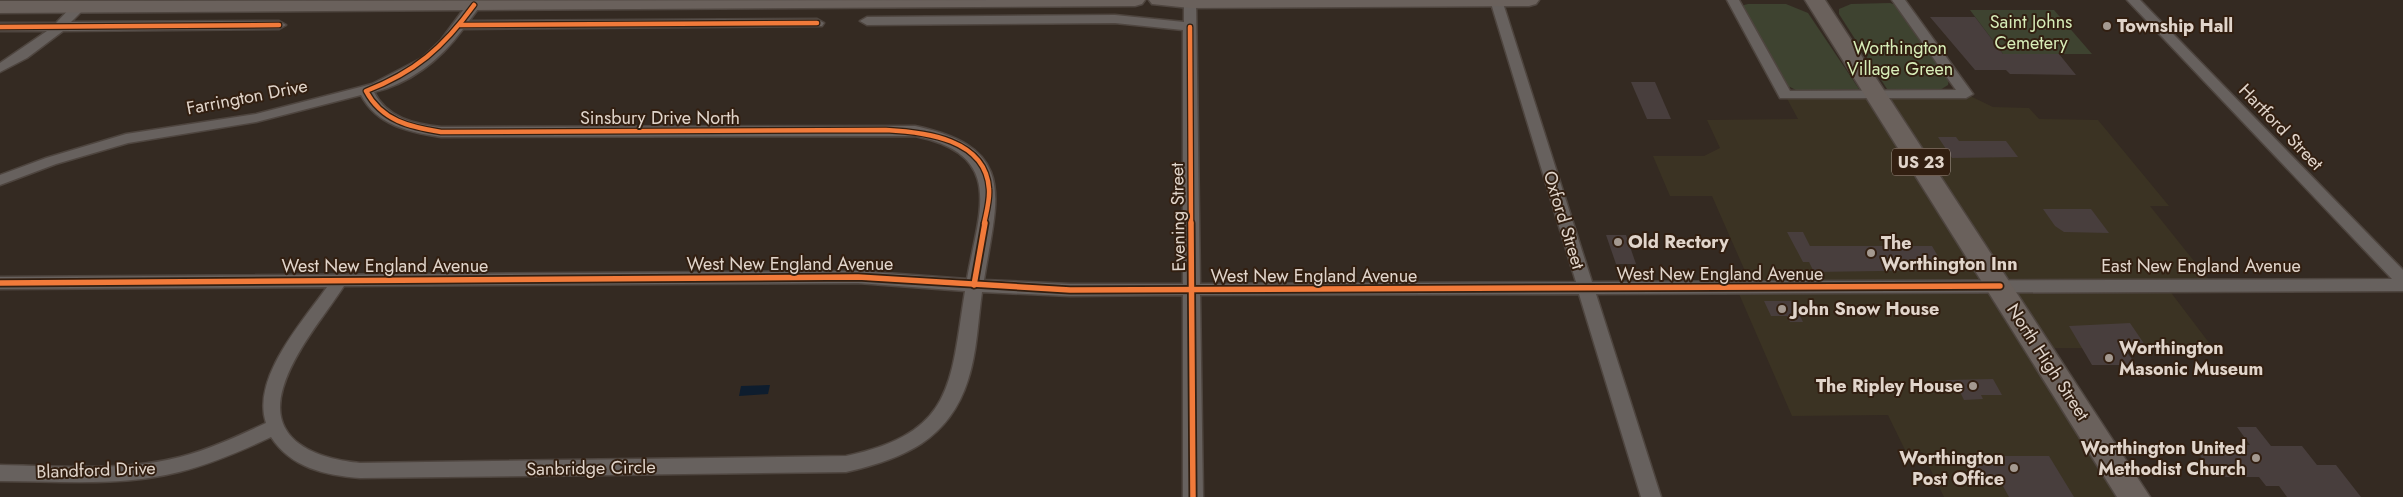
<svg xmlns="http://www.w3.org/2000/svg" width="2403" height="497" font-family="Jost,sans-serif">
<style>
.commercial{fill:#3b3323}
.green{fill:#3e4330}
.water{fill:#0e1d2e}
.building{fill:#483e3d}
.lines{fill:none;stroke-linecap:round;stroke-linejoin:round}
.street-casing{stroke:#4e453f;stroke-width:3}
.primary-casing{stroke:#4e453f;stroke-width:3}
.street{fill:#67615e;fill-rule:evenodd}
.primary{fill:#6a615c;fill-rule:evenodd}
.cycleway-far1-casing{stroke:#321f11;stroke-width:7}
.cycleway-casing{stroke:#321f11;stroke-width:9}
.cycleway-far1{stroke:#f17a3a;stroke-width:4.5}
.cycleway{stroke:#f17a3a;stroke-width:5.5}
.poi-dot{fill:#a49990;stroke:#321f11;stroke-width:2}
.labels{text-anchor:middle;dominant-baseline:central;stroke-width:4;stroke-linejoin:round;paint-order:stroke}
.shield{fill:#321f11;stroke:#ac9e93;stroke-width:1}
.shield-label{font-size:16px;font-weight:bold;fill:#e1d5cb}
.park-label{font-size:18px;fill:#d7edb8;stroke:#321f11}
.poi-label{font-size:18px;font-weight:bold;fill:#e1d5cb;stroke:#321f11;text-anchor:start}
.street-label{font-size:18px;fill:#e1d5cb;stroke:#321f11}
</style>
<rect width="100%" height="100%" fill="#342a22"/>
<path class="commercial" d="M1966 94 1993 107 2029 108 2039 119 2098 120 2169 206H2150L2214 286H2166L2213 348H2039L2134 497H1944L1922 452H1906L1888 415 1792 416 1736 287H1752L1712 196H1670L1653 156H1704L1720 148 1707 120 1798 119 1785 95Z"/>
<g class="green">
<path d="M1890 3 1896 5 1949 79 1948 85 1940 90 1887 89 1839 14V9L1851 4Z"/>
<path d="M1748 4H1786L1808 13 1859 89 1798 91 1786 85 1744 9V5Z"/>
<path d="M1970 10H2054L2092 54H2003Z"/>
</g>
<path class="water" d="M770 385 768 394 739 396 741 386Z"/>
<g class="building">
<path d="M1930 17H1975L2003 54H2059L2076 75 2010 74 2006 70H1975Z"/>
<path d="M1631 82H1655L1671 119H1647Z"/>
<path d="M1938 137H1956L1959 141H2006L2018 157 1952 158Z"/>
<path d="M2043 209H2091L2109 233 2064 232 2055 226Z"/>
<path d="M1787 232H1803L1810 246H1932L1946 270 1814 272 1809 262H1803Z"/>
<path d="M1606 235H1626L1636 264H1616Z"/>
<path d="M1764 301H1793L1803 322H1790L1787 316H1771Z"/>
<path d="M2130 323 2145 345H2122L2136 365H2092L2069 326Z"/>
<path d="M1993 379 2002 395H1981L1983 399 1964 400 1960 392H1952L1946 380Z"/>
<path d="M2237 427H2256L2271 446H2302L2317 465H2336L2361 497H2287L2279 486H2266L2259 477H2215L2196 450H2238L2234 445H2250Z"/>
<path d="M1965 456H2049L2074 497H2009L1999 479H1978Z"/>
</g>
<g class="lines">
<defs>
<g id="street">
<path d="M1184 0H1196L1200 284 1576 282 1490 0H1502L1592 282 2392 279 2127 0H2140L2403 270V291L1596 294 1661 497H1641L1579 294 1200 295 1203 497H1183V295L1070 296 982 292C978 320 977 353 968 380 949 440 903 459 846 472L360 478C325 475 291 468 271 437 241 451 211 464 179 472 121 487 59 481 0 481V465C59 466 122 472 180 457 210 449 238 436 266 423 251 378 303 321 327 287L0 289V277L858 271 967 279C979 210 1006 155 915 136L441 137C410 132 377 126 361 95L256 122 128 143 56 164 0 185V175L46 158 126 134 256 114 372 84 422 58 441 40 469 2 474 1 481 5 469 21 817 19 824 23 822 26 463 29C441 59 411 83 374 92 387 118 414 124 441 127L915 126C1019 148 997 197 984 280L1070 284H1183V30L1115 23 867 25 860 21 867 17 1115 15 1184 22ZM858 283 965 291C950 385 954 433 846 456L360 463C318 459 267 442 283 388 294 351 323 318 344 286Z"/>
<path d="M1727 0H1739L1790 91 1956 90 1892 0H1905L1973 94 1966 98H1780Z"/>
<path d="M79 3 86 7 71 22 279 21 286 25 279 29 63 31 27 58 0 72V63L47 31H0V23H56L74 4Z"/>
</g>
<g id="primary">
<path d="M1145 0 1142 4 1135 6 0 13V1Z"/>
<path d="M1149 0H1539L1536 4 1529 6 1190 8 1152 4Z"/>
<path d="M1805 0H1825L2150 497H2117Z"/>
</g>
</defs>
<use href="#street" class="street-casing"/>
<use href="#primary" class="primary-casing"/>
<use href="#street" class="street"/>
<use href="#primary" class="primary"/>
<defs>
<g id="cycleway-far1">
<path d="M474 5C443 48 415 72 366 91 382 121 410 127 441 132L886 130C925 132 986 139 989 189 990 201 986 213 984 224"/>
<path d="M460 25 817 23"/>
<path d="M0 27 279 25"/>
<path d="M1190 27 1191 224"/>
</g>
<g id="cycleway">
<path d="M1191 223 1193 497"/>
<path d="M0 283 858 277 1070 290 2000 286"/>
<path d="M974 285 985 223"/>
</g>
</defs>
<use href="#cycleway-far1" class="cycleway-far1-casing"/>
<use href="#cycleway" class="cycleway-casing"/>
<use href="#cycleway-far1" class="cycleway-far1"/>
<use href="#cycleway" class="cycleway"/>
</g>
<g class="poi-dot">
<circle cx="2107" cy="26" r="5"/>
<circle cx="1618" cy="242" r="5"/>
<circle cx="1871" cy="253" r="5"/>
<circle cx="1782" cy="309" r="5"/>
<circle cx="2109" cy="358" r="5"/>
<circle cx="1973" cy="386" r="5"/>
<circle cx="2256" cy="458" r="5"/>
<circle cx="2014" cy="468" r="5"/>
</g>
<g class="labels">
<rect class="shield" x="1892" y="148.5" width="58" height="27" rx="4"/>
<g class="shield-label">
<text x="1921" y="162">US 23</text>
</g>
<g class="park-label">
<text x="2031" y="22">Saint Johns<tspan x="2031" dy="21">Cemetery</tspan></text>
<text x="1900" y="48">Worthington<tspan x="1900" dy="21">Village Green</tspan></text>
</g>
<g class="poi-label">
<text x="2117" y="26">Township Hall</text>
<text x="1628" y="242">Old Rectory</text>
<text x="1881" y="243">The<tspan x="1881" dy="21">Worthington Inn</tspan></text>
<text x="1792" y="309">John Snow House</text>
<text x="2119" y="348">Worthington<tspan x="2119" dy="21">Masonic Museum</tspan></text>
<text x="1963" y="386" text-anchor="end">The Ripley House</text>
<text x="2246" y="448" text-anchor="end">Worthington United<tspan x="2246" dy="21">Methodist Church</tspan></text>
<text x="2004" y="458" text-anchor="end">Worthington<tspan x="2004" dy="21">Post Office</tspan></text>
</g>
<g class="street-label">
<text transform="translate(247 97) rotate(-11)">Farrington Drive</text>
<text x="660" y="118">Sinsbury Drive North</text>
<text transform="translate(2281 127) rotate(46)">Hartford Street</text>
<text transform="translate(1178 217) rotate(-91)">Evening Street</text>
<text transform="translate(1564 220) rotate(73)">Oxford Street</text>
<text x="790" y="264">West New England Avenue</text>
<text x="385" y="266">West New England Avenue</text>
<text x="2201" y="266">East New England Avenue</text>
<text x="1720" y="274">West New England Avenue</text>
<text x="1314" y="276">West New England Avenue</text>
<text transform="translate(2048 362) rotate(57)">North High Street</text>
<text transform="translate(591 468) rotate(-1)">Sanbridge Circle</text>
<text transform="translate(96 470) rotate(-2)">Blandford Drive</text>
</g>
</g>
</svg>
